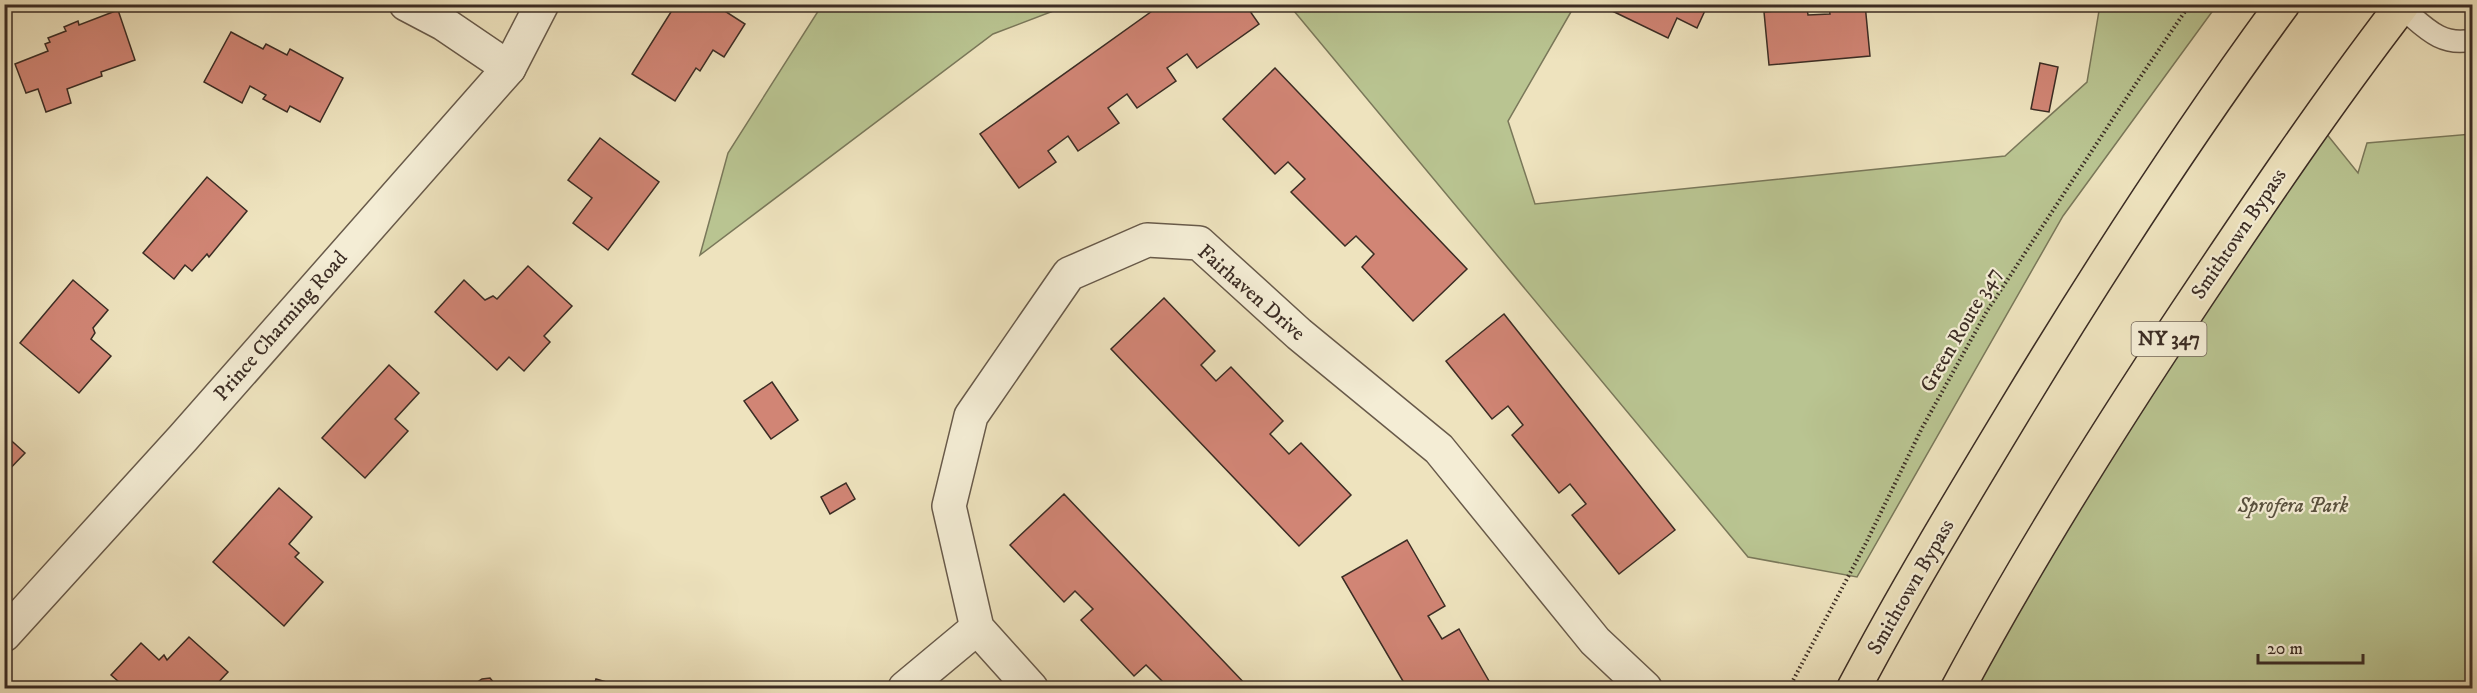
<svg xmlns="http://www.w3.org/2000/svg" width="2477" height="693" font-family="'IM FELL DW Pica',serif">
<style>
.green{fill:#b9c491;stroke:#7a785a;stroke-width:1.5}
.building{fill:#d18575;stroke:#3b2c24;stroke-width:1.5}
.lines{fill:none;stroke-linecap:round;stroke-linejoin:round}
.lane-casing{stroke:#685a4a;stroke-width:24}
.street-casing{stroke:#685a4a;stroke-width:36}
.highway-casing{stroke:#3b2c24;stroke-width:36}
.path{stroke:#3b2c24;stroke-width:4;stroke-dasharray:1.5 3;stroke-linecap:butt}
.lane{stroke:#f4edd5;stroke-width:21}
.street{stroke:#f4edd5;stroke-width:33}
.highway{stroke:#eee3be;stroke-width:33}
.labels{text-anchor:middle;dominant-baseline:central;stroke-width:4.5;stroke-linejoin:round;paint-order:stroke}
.shield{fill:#f4edd5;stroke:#726659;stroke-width:1.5}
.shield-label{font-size:20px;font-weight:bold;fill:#3b2c24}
.street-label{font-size:21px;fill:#3b2c24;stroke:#f4edd5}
.park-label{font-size:21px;font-style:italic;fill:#5a523f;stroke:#f4edd5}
</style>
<rect width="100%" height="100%" fill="#eee3be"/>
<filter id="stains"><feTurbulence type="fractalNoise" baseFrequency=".00333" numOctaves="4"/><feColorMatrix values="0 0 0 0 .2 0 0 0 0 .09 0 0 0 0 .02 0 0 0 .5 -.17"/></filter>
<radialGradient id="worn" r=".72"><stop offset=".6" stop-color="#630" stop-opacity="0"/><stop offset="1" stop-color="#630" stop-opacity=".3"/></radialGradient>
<g class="green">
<path d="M822 5H1069L993 34 700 255 728 153Z"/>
<path d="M1289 5H1575L1508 121 1535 204 2005 156 2087 82 2100 5H2217L2063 216 1857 577 1748 557Z"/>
<path d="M2321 127 2358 173 2367 143 2472 134V688H1968L2080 506Z"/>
</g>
<g class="building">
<path d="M676 4H714L745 24 724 57 713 50 700 71 696 68 675 101 632 74Z"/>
<path d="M1162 4H1245L1259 24 1197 68 1187 54 1167 68 1176 81 1137 108 1127 94 1108 108 1119 123 1078 151 1068 136 1048 151 1056 162 1019 188 980 134Z"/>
<path d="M1605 4H1708L1697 28 1677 18 1668 38 1604 7Z"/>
<path d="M1865 4 1870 56 1769 65 1764 12 1807 8 1808 15 1830 14 1829 8Z"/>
<path d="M118 10 135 60 101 72 102 76 67 89 71 103 46 112 38 89 26 93 15 64 48 51 45 44 50 42 48 38 66 31 64 27 78 21 79 25Z"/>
<path d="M231 32 263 49 266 44 287 55 290 49 343 78 320 122 290 106 287 112 263 99 266 95 250 86 242 103 204 82Z"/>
<path d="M2040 63 2058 67 2049 112 2031 109Z"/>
<path d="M1275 68 1467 269 1413 321 1362 267 1374 254 1356 236 1345 246 1291 192 1305 179 1288 162 1275 174 1223 119Z"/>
<path d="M600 138 659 182 608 250 573 223 592 198 568 180Z"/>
<path d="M207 177 247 211 209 257 207 254 192 271 185 265 174 279 143 253Z"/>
<path d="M528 266 572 306 544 336 550 342 524 371 509 357 497 370 435 312 464 280 485 300 493 296 497 299Z"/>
<path d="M73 280 108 310 93 328 95 333 91 339 111 356 79 393 20 343Z"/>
<path d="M1164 298 1215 351 1201 365 1216 381 1231 367 1283 421 1270 434 1289 454 1301 443 1351 495 1299 546 1111 349Z"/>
<path d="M1504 314 1675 530 1619 574 1572 515 1586 504 1570 484 1559 493 1512 435 1523 425 1508 406 1492 419 1446 361Z"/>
<path d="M389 365 419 393 395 419 408 431 365 478 322 438Z"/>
<path d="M772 382 798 420 771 439 744 401Z"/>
<path d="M4 434 25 453 4 475Z"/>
<path d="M846 483 855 499 830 514 821 497Z"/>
<path d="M279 488 312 517 289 544 299 553 295 557 323 582 284 626 213 562Z"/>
<path d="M1064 494 1249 688H1157L1163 682 1146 665 1134 676 1081 620 1093 609 1075 591 1064 602 1010 545Z"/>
<path d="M1407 540 1445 606 1428 616 1442 639 1459 629 1493 688H1407L1342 577Z"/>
<path d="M189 637 228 672 213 688H126L111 675 141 643 159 660 164 655 167 660Z"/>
<path d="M490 678 498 688H475L476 683 482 679Z"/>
<path d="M596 679 627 688H593Z"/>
</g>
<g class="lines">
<defs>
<path id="lane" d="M2401 7C2424 26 2440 47 2472 40"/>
<g id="street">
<path d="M406 4 444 24 509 68"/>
<path d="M4 635 183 438 509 68 542 4"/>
<path d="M905 688 977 628"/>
<path d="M1031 688 977 628 949 506 971 416 1069 274 1147 240 1199 243 1299 334 1439 449 1595 641 1645 688"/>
</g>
<g id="highway">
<path d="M1854 688C1903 595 1958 504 2013 413 2097 274 2186 136 2283 4"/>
<path d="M1958 688C2027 559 2105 435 2186 313 2256 208 2326 104 2403 4"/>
</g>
</defs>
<use href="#lane" class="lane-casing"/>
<use href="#street" class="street-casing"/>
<use href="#highway" class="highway-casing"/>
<path class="path" d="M1789 688 1866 543 1922 428 1987 311 2137 82 2190 4"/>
<use href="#lane" class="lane"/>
<use href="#street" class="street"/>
<use href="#highway" class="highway"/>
</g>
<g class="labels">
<rect class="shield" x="2131.5" y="322" width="75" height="34" rx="4.5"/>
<g class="shield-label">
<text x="2169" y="339">NY 347</text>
</g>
<g class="street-label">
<text transform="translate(2239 234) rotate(-56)">Smithtown Bypass</text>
<text transform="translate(1251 293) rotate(41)">Fairhaven Drive</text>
<text transform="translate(281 326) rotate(-49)">Prince Charming Road</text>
<text transform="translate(1961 330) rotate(-60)">Green Route 347</text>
<text transform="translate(1911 587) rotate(-60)">Smithtown Bypass</text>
</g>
<g class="park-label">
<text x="2293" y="506">Sprofera Park</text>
</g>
</g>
<rect width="2477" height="693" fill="none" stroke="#eee3be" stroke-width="24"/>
<rect x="6" y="6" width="2465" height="681" fill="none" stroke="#3b2c24" stroke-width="3"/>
<rect x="12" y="12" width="2453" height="669" fill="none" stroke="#3b2c24" stroke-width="1.5"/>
<path d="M2258 654v9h105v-9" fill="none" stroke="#3b2c24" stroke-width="3"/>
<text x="2267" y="654" font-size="18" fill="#3b2c24" stroke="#f4edd5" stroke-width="4.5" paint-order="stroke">20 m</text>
<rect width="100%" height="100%" filter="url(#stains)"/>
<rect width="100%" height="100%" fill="url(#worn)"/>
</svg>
